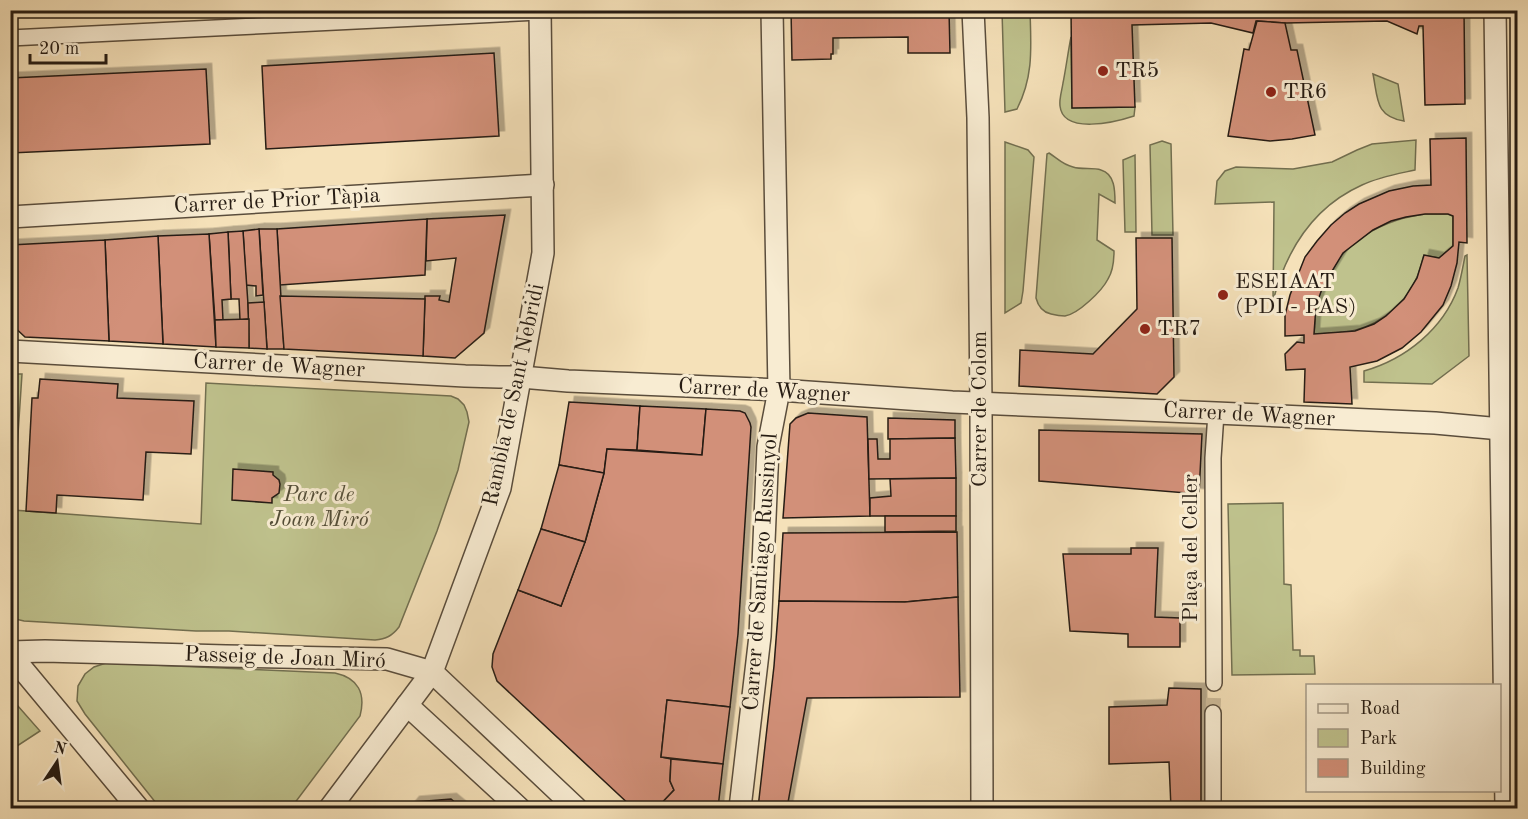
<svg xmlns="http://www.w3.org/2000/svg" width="1528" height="819" font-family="'Old Standard TT',serif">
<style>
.green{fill:#bfc28d;stroke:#726f50;stroke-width:1.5}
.building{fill:#d29079;stroke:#261c13;stroke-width:1.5;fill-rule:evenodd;filter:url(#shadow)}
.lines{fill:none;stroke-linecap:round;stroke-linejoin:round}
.pedestrian-tunnel{stroke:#ccba98;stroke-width:15;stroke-dasharray:15 8;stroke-linecap:butt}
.pedestrian-casing{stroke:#5a4d3c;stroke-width:18}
.minor-casing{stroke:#5a4d3c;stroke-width:24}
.pedestrian{stroke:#f8ecd2;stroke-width:15}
.minor{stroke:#f8ecd2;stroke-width:21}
.poi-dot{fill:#8f2418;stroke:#f8ecd2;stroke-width:2}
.labels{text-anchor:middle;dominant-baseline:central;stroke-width:6;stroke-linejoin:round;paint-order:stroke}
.poi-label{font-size:22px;fill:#261c13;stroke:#f8ecd2;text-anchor:start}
.street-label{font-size:22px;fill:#261c13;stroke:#f8ecd2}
.park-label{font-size:22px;font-style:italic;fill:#544e38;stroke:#f8ecd2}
</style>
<defs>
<filter id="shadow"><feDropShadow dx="5.5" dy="-5.5" stdDeviation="0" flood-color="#0004"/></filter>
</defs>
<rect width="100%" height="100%" fill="#f5e1b9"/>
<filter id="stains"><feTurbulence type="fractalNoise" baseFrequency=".00333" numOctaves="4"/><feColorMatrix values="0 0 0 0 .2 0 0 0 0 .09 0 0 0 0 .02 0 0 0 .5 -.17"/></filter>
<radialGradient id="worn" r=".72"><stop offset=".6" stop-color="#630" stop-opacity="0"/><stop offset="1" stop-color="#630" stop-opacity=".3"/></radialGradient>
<g class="green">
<path d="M1002 11H1030C1031 46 1034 76 1017 109L1005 112Z"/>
<path d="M1071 37 1072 108 1135 107 1134 116C1116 122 1063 135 1060 106 1059 99 1062 90 1063 83 1066 68 1068 52 1071 37Z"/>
<path d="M1373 74 1398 84 1404 121C1375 116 1378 99 1373 74Z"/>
<path d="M1416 140 1415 170C1397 174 1379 177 1362 185 1313 207 1286 251 1273 301L1274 202 1215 204 1217 181 1225 171 1236 167 1293 169 1332 162 1357 150 1372 144Z"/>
<path d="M1162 141 1171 144 1173 235H1152L1150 145Z"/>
<path d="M1005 142 1028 150 1034 157 1023 291 1021 303 1005 313Z"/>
<path d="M1049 153C1057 158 1063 165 1073 167 1082 170 1093 167 1101 170 1115 174 1115 191 1115 203L1099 194 1097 240 1114 251C1114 261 1113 271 1108 279 1102 291 1078 314 1065 316 1061 316 1055 315 1051 314 1042 312 1038 306 1036 298L1047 154Z"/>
<path d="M1135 155 1136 232H1125L1123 160Z"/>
<path d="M1425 214H1448L1453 216V246L1439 258 1424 255C1422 262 1420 270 1417 277 1407 303 1382 323 1356 330 1342 334 1327 333 1314 334 1315 325 1315 315 1316 306 1328 251 1373 221 1425 214Z"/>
<path d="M1467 255 1469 356 1432 384 1364 382V371C1406 359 1443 329 1458 288 1461 278 1463 266 1465 256Z"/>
<path d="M11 374H22L13 510 201 524 206 383 451 396 458 399 464 405 467 412 469 422 458 470 437 531 399 627C392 636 386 639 375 640L229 631H196L24 621 11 618Z"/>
<path d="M1283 503 1284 584 1291 585 1293 650H1300V656H1314L1315 674 1232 675 1228 504Z"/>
<path d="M106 663 335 673C358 678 366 693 360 716L291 808H160L85 714 77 701 78 686 85 674 94 667Z"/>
<path d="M10 697 40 731 11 750H10Z"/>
</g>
<g class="building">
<path d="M791 10H949L950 53H908V37L833 38V54H831V59L792 60Z"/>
<path d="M1071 10H1464L1465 104 1425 105 1423 26H1419L1417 34 1387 21 1285 23 1256 21 1253 33 1211 23 1132 25 1135 107 1072 108Z"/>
<path d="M1257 21 1285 23 1291 50H1297L1315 135 1292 139 1270 141 1228 136 1244 49 1249 50Z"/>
<path d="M494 53 499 136 266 149 262 66Z"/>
<path d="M206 69 210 144 10 153V78Z"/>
<path d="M1466 138 1467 243 1459 242 1457 263 1451 286 1443 305 1421 332 1402 348 1377 361 1350 367 1352 404 1304 402 1305 369 1286 370 1285 354 1297 342 1304 343V335L1285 336V315L1290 295 1305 257 1317 241 1331 225 1345 213 1359 204 1389 191 1413 186 1431 185 1430 139ZM1425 214H1448L1453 216V246L1439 258 1424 255 1417 278 1404 299 1386 316 1374 324 1355 331 1314 334 1316 306 1323 286 1343 253 1373 230 1391 221 1406 217Z"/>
<path d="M505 215 484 333 455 358 423 356 425 296H440L439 300 449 302 456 258 426 261 427 219Z"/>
<path d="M427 219 425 275 280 285 277 229Z"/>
<path d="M259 229H277L284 349H267Z"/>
<path d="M259 229 263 295 256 296V286L246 285 243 231Z"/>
<path d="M243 231 249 319 240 320 239 299H231L228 232Z"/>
<path d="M228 232 231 299 222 300 223 320H215L209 234Z"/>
<path d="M209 234 216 347 163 344 158 236Z"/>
<path d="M158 236 163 344 109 341 105 240Z"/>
<path d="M1136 238H1172L1174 377 1157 394 1019 386 1020 350 1093 354 1137 309Z"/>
<path d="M105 240 109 341 25 337 10 323V245Z"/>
<path d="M280 296 425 299 423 356 284 349Z"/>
<path d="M264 302 267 349 249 348 248 303Z"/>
<path d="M249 319V348L216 347 215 320Z"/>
<path d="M40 379 118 384 117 398 194 401 191 454 146 452 143 500 57 495 56 513 26 511 32 398H38Z"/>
<path d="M569 402 640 406 637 450 607 449 604 473 559 465Z"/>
<path d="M640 406 706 409 702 455 637 450Z"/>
<path d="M706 409 740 411 745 413 750 423 751 427 738 634 730 707 667 700 661 757 671 759 670 781 674 790 657 808H633L497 681 492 667 493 654 518 590 561 606 586 539 604 473 607 449 702 455Z"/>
<path d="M808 413 867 417 870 516 783 518 790 424 796 418Z"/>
<path d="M888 418 955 420V438L888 439Z"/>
<path d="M1039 430 1202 434 1199 494 1039 481Z"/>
<path d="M955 438 956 478 869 479 868 439H877L878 459H890V439Z"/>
<path d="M559 465 604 473 585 542 541 529Z"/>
<path d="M233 469 273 472V475L279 480 280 484 279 493 272 498V503L232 500Z"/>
<path d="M956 478V516H870V498L891 496 890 479Z"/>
<path d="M885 516H956V531L885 532Z"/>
<path d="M541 529 585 542 561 606 518 590Z"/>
<path d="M957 532 958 597 905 602 779 601 783 533Z"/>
<path d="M1131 548H1158L1155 617 1180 618V647H1128V634L1070 631 1063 554H1131Z"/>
<path d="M958 597 960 697 807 698 787 808H758L774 666 779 601 905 602Z"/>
<path d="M1169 688 1201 689V808H1171L1169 762 1109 764V707L1167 705Z"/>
<path d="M667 700 730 707 723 764 661 757Z"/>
<path d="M671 759 723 764 718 808H657L674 790 670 781Z"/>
<path d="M451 799 462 808H409L414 802Z"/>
</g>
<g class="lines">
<path class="pedestrian-tunnel" d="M1213 713 1214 683"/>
<defs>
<g id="pedestrian">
<path d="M10 38 539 12"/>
<path d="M1214 683 1213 458 1216 413"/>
<path d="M1213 808V713"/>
</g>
<g id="minor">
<path d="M973 10 978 118 981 404 982 808"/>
<path d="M1495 10 1506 808"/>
<path d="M10 217 543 185"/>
<path d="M10 351 465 376 499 377H521L568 381 779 390 952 402 1216 413 1435 423 1501 429H1518"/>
<path d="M10 652 45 651 226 656 387 659 432 672 576 808"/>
<path d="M10 654 138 808"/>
<path d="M407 705 519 808"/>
<path d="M330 808 432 672 500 488 543 253 540 10"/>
<path d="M740 808 760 636 768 447 779 390 772 10"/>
</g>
</defs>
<use href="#pedestrian" class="pedestrian-casing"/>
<use href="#minor" class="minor-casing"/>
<use href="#pedestrian" class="pedestrian"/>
<use href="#minor" class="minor"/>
</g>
<g class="poi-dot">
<circle cx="1103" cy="71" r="6"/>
<circle cx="1271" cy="92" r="6"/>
<circle cx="1223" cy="295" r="6"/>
<circle cx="1145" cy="329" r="6"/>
</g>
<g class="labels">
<g class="poi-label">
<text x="1115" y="71">TR5</text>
<text x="1283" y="92">TR6</text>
<text x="1235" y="282">ESEIAAT<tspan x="1235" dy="25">(PDI - PAS)</tspan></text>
<text x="1157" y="329">TR7</text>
</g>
<g class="street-label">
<text transform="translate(277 201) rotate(-3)">Carrer de Prior Tàpia</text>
<text transform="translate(279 366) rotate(3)">Carrer de Wagner</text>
<text transform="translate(764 391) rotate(3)">Carrer de Wagner</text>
<text transform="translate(514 395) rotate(-78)">Rambla de Sant Nebridi</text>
<text transform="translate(980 409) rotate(-90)">Carrer de Colom</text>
<text transform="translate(1249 415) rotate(3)">Carrer de Wagner</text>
<text transform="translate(1191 548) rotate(-90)">Plaça del Celler</text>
<text transform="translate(761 572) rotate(-86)">Carrer de Santiago Russinyol</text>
<text transform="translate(285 658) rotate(2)">Passeig de Joan Miró</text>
</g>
<g class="park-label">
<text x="319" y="495">Parc de<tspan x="319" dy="25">Joan Miró</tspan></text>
</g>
</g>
<rect width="1528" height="819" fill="none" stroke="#f5e1b9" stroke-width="36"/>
<rect x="12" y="12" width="1504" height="795" fill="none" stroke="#261c13" stroke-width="3"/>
<rect x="18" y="18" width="1492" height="783" fill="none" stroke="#261c13" stroke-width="1.5"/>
<rect x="1306" y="684" width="195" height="108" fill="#f8ecd2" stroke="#a49986" stroke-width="1.5"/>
<rect x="1318" y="704" width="30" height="9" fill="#f8ecd2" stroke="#a49986" stroke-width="1.5"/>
<text x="1360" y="714" font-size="18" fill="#261c13">Road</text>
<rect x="1318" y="729" width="30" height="18" fill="#bfc28d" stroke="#a49986" stroke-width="1.5"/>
<text x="1360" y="744" font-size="18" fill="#261c13">Park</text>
<rect x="1318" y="759" width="30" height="18" fill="#d29079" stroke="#a49986" stroke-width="1.5"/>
<text x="1360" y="774" font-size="18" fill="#261c13">Building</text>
<g transform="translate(57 762) rotate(13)" stroke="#f8ecd2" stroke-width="4.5" paint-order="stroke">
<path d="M0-4.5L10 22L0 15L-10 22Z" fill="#261c13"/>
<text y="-9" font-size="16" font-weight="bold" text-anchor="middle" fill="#261c13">N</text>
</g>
<path d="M30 54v9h76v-9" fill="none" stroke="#261c13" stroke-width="3"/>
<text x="39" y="54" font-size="18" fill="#261c13" stroke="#f8ecd2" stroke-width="4.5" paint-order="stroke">20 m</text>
<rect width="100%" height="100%" filter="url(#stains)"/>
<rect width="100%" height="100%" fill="url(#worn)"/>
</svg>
